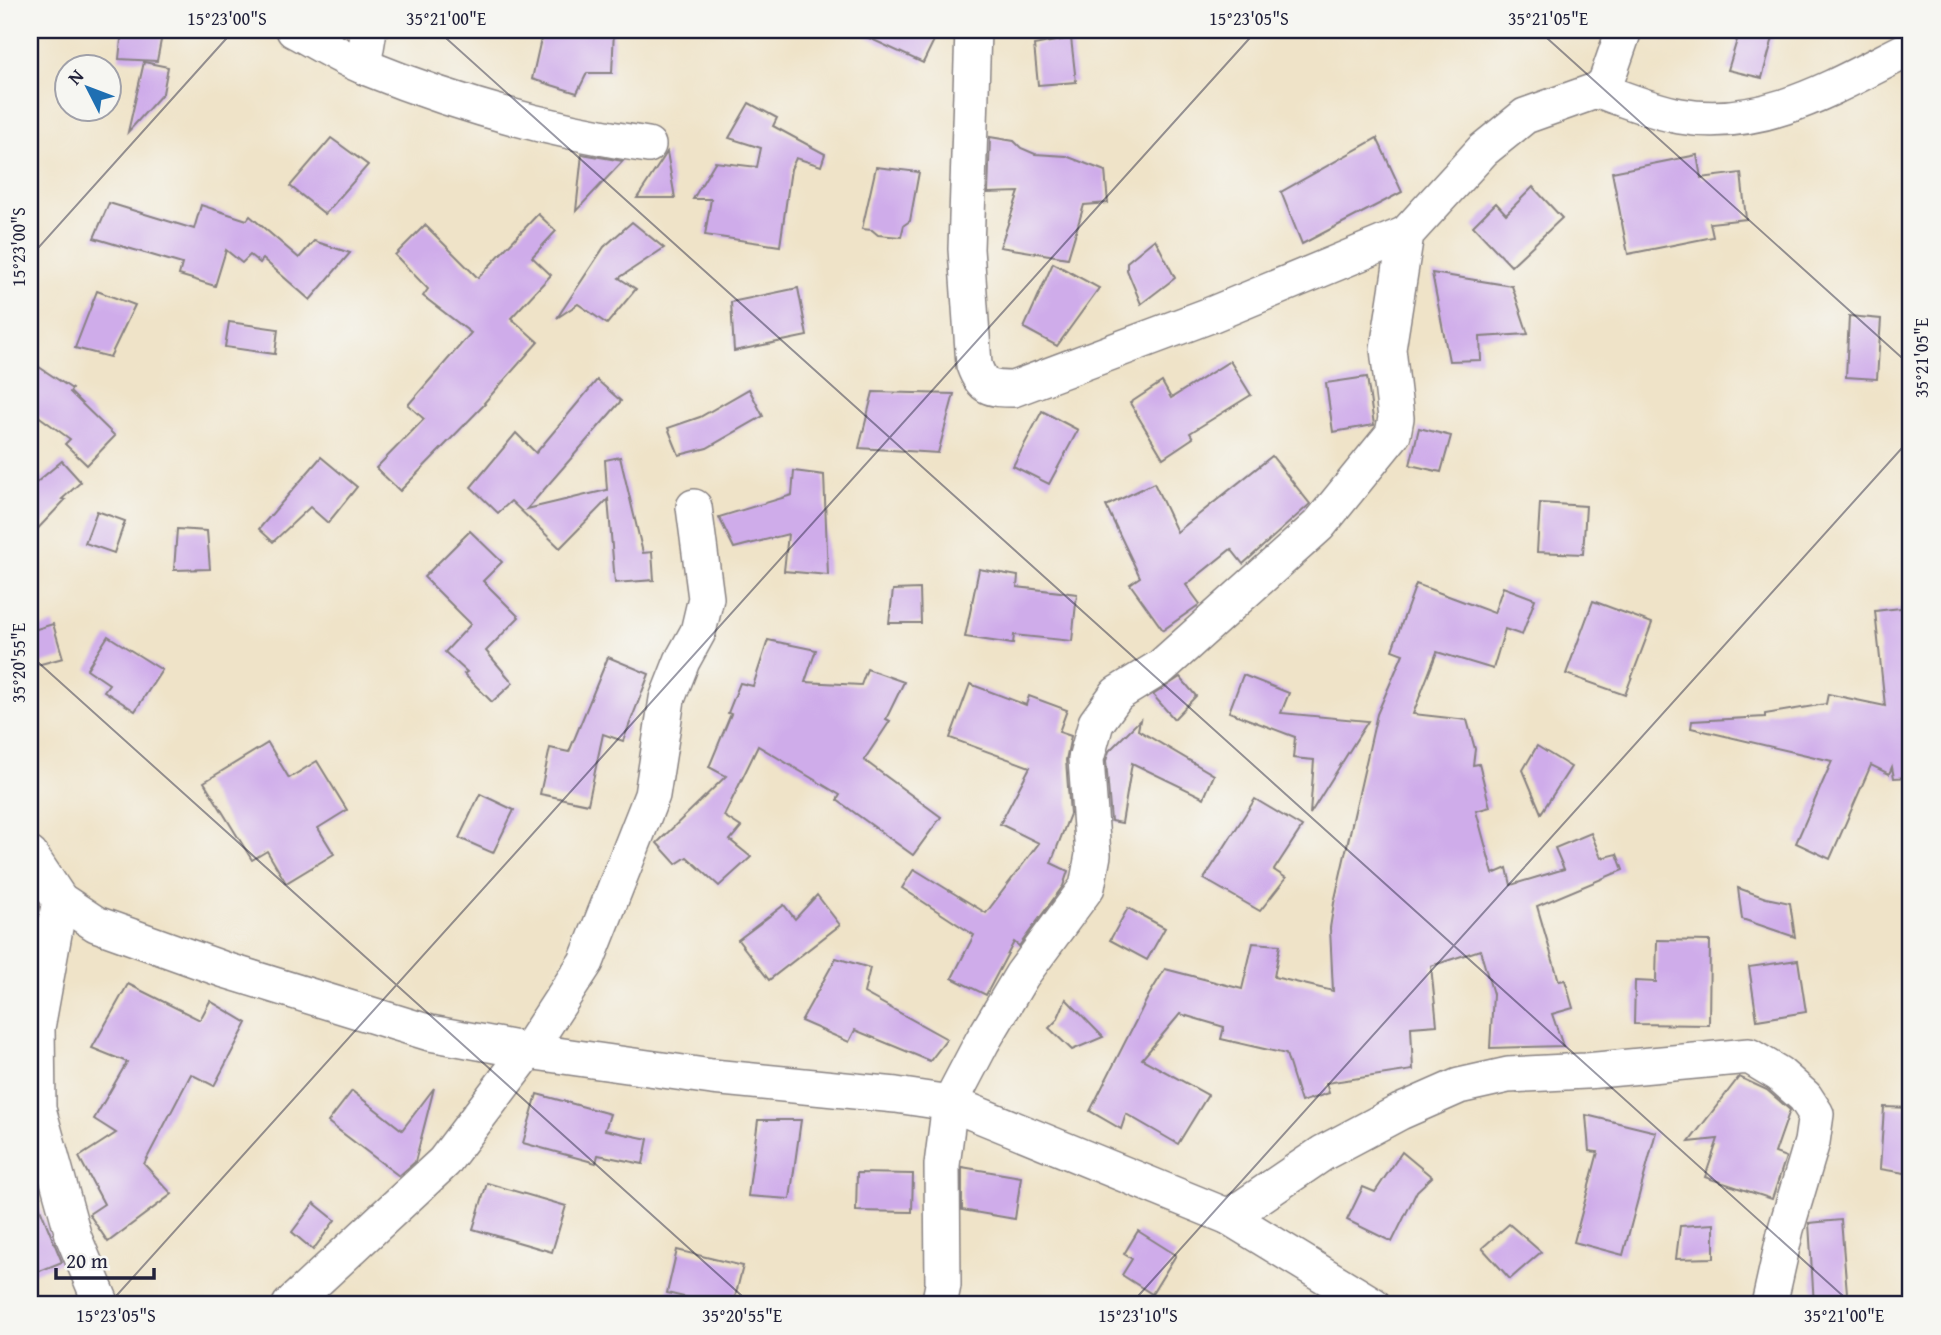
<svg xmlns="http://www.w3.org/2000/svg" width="1941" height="1335" font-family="'Gentium Book Plus',serif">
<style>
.building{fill:#cfacea}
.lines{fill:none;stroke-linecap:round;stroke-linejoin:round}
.minor-casing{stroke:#888282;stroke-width:38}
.minor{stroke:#fff;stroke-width:35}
.ticks{fill:none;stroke:#22223b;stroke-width:2;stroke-opacity:0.45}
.neatline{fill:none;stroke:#22223b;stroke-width:2.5}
.ticks-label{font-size:18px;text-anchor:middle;fill:#22223b}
</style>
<rect width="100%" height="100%" fill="#f6f6f2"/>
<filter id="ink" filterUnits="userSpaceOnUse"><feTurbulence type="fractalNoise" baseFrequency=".0143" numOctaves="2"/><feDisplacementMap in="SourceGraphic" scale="14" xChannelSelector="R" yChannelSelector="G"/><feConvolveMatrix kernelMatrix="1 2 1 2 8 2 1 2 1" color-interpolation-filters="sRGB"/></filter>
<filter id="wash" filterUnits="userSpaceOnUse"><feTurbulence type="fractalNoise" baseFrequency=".00686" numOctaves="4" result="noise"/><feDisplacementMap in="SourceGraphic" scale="28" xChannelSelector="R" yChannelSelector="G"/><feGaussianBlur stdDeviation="1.57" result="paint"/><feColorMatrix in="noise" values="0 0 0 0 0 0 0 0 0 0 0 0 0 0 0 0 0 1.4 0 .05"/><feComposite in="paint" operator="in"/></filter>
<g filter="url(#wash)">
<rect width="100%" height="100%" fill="#efe3c8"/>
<g id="blocks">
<g class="building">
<path d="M122 30H163L157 61 119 59Z"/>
<path d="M543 30H614L612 73H587L577 93 532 79Z"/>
<path d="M852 30H939L923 63Z"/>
<path d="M1740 30H1760L1774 34 1762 78 1728 70Z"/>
<path d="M1071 38 1076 82 1038 85 1034 45Z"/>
<path d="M144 62 168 67 163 93 128 132Z"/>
<path d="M749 103 777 118 773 126 825 154 821 166 796 158 791 169 780 246 705 235 711 199H693L715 162 757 167 761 148 729 138Z"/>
<path d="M990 137 1014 141 1021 148 1035 154 1066 156 1105 171 1108 203 1084 205 1068 258 1000 247 1019 192 988 193Z"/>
<path d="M331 138 368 165 325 214 290 186Z"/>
<path d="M1377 138 1402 192 1302 244 1281 192Z"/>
<path d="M667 152 675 198H637L664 157Z"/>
<path d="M582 154 623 161 576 211Z"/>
<path d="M1697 155 1701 178 1741 173 1746 219 1710 223 1713 237 1628 254 1612 172Z"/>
<path d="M876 167 919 172 910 221 904 225 901 237 878 235 872 230 862 229Z"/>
<path d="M1533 187 1562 218 1511 266 1473 226 1496 203 1506 214Z"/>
<path d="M109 203 194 229 201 205 247 220 250 216 299 258 314 241 350 253 310 300 263 259 260 263 250 255 242 263 226 250 215 286 179 275 182 264 94 238Z"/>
<path d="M538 214 556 231 532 257 551 275 511 318 538 342 484 403 485 404 400 491 376 468 424 419 408 405 471 333 423 296 428 289 395 255 425 225 478 278Z"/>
<path d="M632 222 664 248 619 278 636 289 607 324 578 304 557 318 604 247Z"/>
<path d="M1155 239 1175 278 1141 304 1127 270V262Z"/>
<path d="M1053 263 1099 288 1057 346 1024 328Z"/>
<path d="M1432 273 1512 286 1528 334 1480 337 1481 360 1449 361Z"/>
<path d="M798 288 807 336 734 351 731 302Z"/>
<path d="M97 291 135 305 110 357 75 348Z"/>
<path d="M1849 316 1881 319 1877 379 1846 377Z"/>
<path d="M229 322 278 329 275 354 225 347Z"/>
<path d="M30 361 72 389 70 392 115 436 87 465 65 444 70 439 30 410Z"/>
<path d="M1230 361 1251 395 1190 433 1193 438 1163 458 1130 403 1162 382 1171 398Z"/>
<path d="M1367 377 1374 425 1333 432 1326 383Z"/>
<path d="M597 380 621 401 527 509 607 490 605 460 620 457 643 553 652 552 654 580 615 583 608 499 560 548 511 501 498 513 471 487 516 433 536 453Z"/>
<path d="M749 389 763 416 707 448 679 455 668 428 700 417Z"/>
<path d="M873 392 954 394 938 453 859 448Z"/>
<path d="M1042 411 1078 430 1049 484 1013 466Z"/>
<path d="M1419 428 1451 436 1441 472 1410 465Z"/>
<path d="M1272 456 1310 504 1243 564 1231 549 1186 585 1200 604 1163 630 1130 584 1140 577 1106 506 1154 483 1177 532Z"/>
<path d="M321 457 357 487 328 523 310 507 273 542 259 529Z"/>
<path d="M62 461 81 482 62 499 65 500 30 537V488Z"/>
<path d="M794 471 824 475 828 575 784 571 788 534 734 548 719 517 792 495Z"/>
<path d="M1540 503 1586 506 1583 554 1537 552Z"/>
<path d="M97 511 125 521 114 553 85 543Z"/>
<path d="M177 529 207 531 210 569 174 570Z"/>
<path d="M470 531 502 562 483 581 519 617 486 651 513 683 492 702 464 674 467 672 445 652 471 624 424 577Z"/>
<path d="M979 569 1018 576 1017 587 1077 594 1072 641 1014 635 1013 644 965 637Z"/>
<path d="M1416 584 1494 613 1503 587 1535 599 1522 635 1505 629 1493 669 1437 652 1413 714 1467 720 1475 749 1473 765 1479 764 1490 807 1476 811 1493 874 1507 868 1511 885 1564 869 1555 848 1591 833 1601 858 1617 854 1623 870 1537 906 1559 981 1565 980 1573 1008 1552 1014 1563 1046 1490 1048 1493 994 1480 950 1431 966 1437 1025 1411 1027 1413 1070 1326 1083 1329 1093 1301 1102 1286 1054 1221 1039 1224 1027 1180 1014 1142 1059 1208 1095 1178 1144 1126 1114 1121 1129 1090 1111 1149 995 1165 969 1242 989 1253 943 1280 945 1274 977 1333 991 1330 928 1334 903 1377 714 1403 654 1392 650Z"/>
<path d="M920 589 921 623H889L893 590Z"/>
<path d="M1593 601 1652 623 1625 695 1566 674Z"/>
<path d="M1909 607 1911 630V777L1894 778 1892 767 1889 774 1871 765 1830 859 1796 843 1832 761 1691 728 1692 721 1765 717V714L1826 704 1828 694 1885 706 1875 611Z"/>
<path d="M53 624 63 658 30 667V631Z"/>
<path d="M108 636 162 670 135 711 104 691 109 684 87 669Z"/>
<path d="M768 640 816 650 805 682 861 685 867 669 904 682 886 719 890 721 864 760 941 817 913 855 837 800 840 795 758 746 724 816 741 827 730 840 751 857 719 886 687 857 676 864 657 843 726 776 709 767 731 714 728 713 740 683 753 686Z"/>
<path d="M608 657 649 674 623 741 603 734 588 804 540 794 550 748 569 752Z"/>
<path d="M1243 675 1289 693 1281 713 1368 721 1310 814 1314 760 1293 758 1295 737 1229 712Z"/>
<path d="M1180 677 1196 696 1174 719 1153 695Z"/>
<path d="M970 684 1026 705 1029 696 1067 710 1059 732 1071 736 1066 760 1070 814 1051 863 1068 871 1063 886 1019 946 1014 942 986 995 952 978 974 935 902 888 914 869 986 913 1039 843 1000 824 1030 767 950 738Z"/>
<path d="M1140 720 1138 730 1214 775 1204 798 1132 763 1122 823 1111 821 1106 761 1109 751Z"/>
<path d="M268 743 289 778 317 761 347 810 318 828 334 854 286 883 267 851 252 860 204 782Z"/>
<path d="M1537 746 1571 767 1541 813 1523 770Z"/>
<path d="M480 794 514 810 493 853 459 838Z"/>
<path d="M1255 799 1302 827 1274 870 1286 878 1260 911 1204 879Z"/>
<path d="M1738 888 1766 898 1790 903 1795 937 1742 919Z"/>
<path d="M817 895 840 925 769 980 738 940 784 905 795 919Z"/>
<path d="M1128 908 1165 928 1147 960 1110 940Z"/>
<path d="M1657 940 1710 941 1709 1025 1634 1024 1635 981 1656 982Z"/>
<path d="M836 958 870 968 864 993 947 1039 930 1061 855 1030 849 1042 801 1021Z"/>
<path d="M1798 960 1806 1012 1757 1020 1749 967Z"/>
<path d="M128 984 200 1020 210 1001 247 1023 214 1086 191 1074 144 1164 172 1194 108 1242 89 1214 104 1204 79 1157 116 1133 94 1119 127 1062 92 1048Z"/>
<path d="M1066 999 1103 1037 1072 1050 1049 1028 1057 1020Z"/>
<path d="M1739 1077 1767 1090 1790 1110 1775 1153 1786 1157 1772 1199 1705 1177 1718 1139 1689 1142Z"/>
<path d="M434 1088 415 1162 399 1176 328 1122 352 1091 402 1130Z"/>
<path d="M537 1094 610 1114 605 1130 648 1139 643 1164 598 1155 596 1163 523 1143Z"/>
<path d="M1884 1107 1911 1108V1174L1880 1169Z"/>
<path d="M1586 1115 1656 1132 1623 1255 1574 1242 1598 1152 1589 1151Z"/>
<path d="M758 1120H801L790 1199 748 1196Z"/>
<path d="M1402 1152 1432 1177 1417 1191 1392 1242 1347 1220 1363 1187 1375 1192Z"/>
<path d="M962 1167 1021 1177 1015 1219 962 1210Z"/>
<path d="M857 1173 913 1174 912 1212 856 1211Z"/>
<path d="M487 1183 566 1206 552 1252 473 1229Z"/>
<path d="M30 1184 62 1262 30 1275Z"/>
<path d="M314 1203 335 1220 313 1250 292 1232Z"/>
<path d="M1841 1220 1848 1305H1814L1809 1223Z"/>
<path d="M1509 1224 1541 1252 1510 1279 1482 1248Z"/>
<path d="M1714 1224V1258L1676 1259 1680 1226Z"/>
<path d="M1138 1231 1176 1255 1152 1294 1122 1275 1132 1259 1124 1254Z"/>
<path d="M677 1250 743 1266 733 1305H718L667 1293Z"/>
</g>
</g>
</g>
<g filter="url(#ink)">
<use href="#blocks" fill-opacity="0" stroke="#888282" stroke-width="2"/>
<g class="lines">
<defs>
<g id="minor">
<path d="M294 30C317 42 340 57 365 67 456 104 551 131 648 145"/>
<path d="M973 30 966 249 974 365C982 388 990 389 1013 389L1213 314 1406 234"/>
<path d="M363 66 369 30"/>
<path d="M1598 90C1624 99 1652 111 1680 116 1765 131 1838 84 1911 48"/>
<path d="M30 855 60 900 96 924 225 970 430 1033 528 1051 712 1077 896 1095 950 1103 1229 1217 1373 1305"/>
<path d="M60 900 37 1028 38 1109 74 1238 102 1305"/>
<path d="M1229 1217 1323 1153 1400 1112 1459 1086 1508 1075 1586 1071 1749 1056 1779 1074 1805 1097 1816 1114 1812 1142 1786 1229 1769 1305"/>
<path d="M290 1305 444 1162 528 1051 586 962 652 795 667 699 682 661 698 632 706 598 694 507"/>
<path d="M939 1305 943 1285 942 1165 950 1103 982 1042 1022 975 1087 887 1093 855 1086 759 1096 723 1117 694 1161 667 1319 525 1384 445 1393 434 1396 418 1388 349 1406 234 1483 150 1525 116 1598 90 1606 82 1624 30"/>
</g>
</defs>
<use href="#minor" class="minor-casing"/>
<use href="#minor" class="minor"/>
</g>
</g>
<path class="ticks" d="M437 30 1853 1305M1538 30 1911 366M30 257 234 30M30 655 752 1305M108 1305 1257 30M1130 1305 1911 438"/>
<rect width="1941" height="1335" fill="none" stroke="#f6f6f2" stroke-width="77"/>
<g transform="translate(88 88) rotate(312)"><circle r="33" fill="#f6f6f2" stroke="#a1a1a9" stroke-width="2"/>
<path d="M0-5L12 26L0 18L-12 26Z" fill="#1f6fb2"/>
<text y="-10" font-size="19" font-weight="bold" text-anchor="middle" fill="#22223b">N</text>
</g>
<path d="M56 1268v10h98v-10" fill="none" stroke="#22223b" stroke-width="3.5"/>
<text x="66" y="1268" font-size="21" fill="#22223b" stroke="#f6f6f2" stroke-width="5" paint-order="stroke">20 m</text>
<rect x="38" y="38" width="1864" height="1258" class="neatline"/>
<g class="ticks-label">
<text x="227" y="25">15°23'00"S</text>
<text x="446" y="25">35°21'00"E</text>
<text x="1249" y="25">15°23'05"S</text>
<text x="1548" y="25">35°21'05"E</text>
<text transform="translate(19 247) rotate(-90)" y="6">15°23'00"S</text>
<text transform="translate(1922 358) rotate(-90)" y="6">35°21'05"E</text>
<text transform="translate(19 663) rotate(-90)" y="6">35°20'55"E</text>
<text x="116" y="1322">15°23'05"S</text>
<text x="742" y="1322">35°20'55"E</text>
<text x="1138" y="1322">15°23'10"S</text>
<text x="1844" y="1322">35°21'00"E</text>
</g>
</svg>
